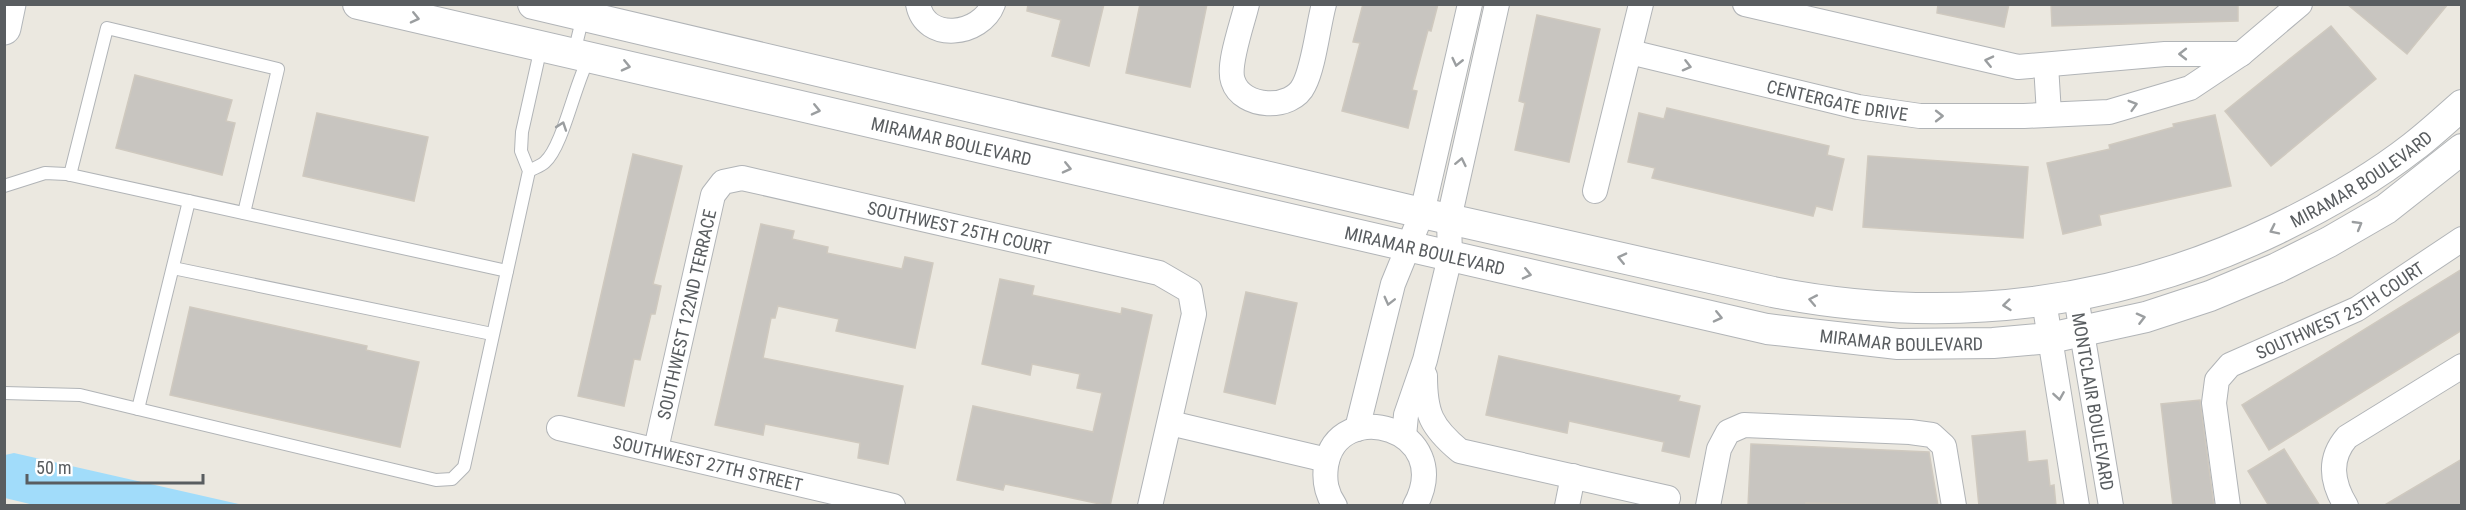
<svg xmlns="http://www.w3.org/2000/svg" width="2466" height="510" font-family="'Roboto Condensed',sans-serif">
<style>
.water{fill:#a1dcfa}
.building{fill:#c8c5c0;stroke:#cfc9bf;stroke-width:1.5}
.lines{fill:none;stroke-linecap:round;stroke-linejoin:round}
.service-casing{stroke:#b1b4b7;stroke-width:14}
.minor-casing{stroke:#b1b4b7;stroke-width:26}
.tertiary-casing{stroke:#b1b4b7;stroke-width:32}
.secondary-casing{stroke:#b2b6ba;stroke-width:35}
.service{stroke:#fff;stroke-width:12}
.minor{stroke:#fff;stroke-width:24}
.tertiary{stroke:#fff;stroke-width:30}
.secondary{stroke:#fff;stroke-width:33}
.oneway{stroke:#9b9ea0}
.labels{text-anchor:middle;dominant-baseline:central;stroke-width:6;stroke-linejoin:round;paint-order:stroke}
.street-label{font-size:18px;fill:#595d60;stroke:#fff}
</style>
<rect width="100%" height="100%" fill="#ebe8e0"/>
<path class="water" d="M14 453 243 505 38 506 5 498V455Z"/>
<g class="building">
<path d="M1028 4H1104L1089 66 1052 56 1061 20 1027 11Z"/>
<path d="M1140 4H1207L1190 87 1126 73Z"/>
<path d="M1363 4H1438L1431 31 1428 30 1412 90 1417 91 1408 128 1342 111 1360 43 1353 42Z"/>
<path d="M1938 4H2009L2004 27 1937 13Z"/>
<path d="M2051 4H2238V21L2052 26Z"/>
<path d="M2347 4H2448L2407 54Z"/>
<path d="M1537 15 1600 29 1569 162 1515 150 1525 103 1519 101Z"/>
<path d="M2331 26 2376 79 2271 166 2225 111Z"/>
<path d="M135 75 232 100 226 121 235 123 222 175 116 148Z"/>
<path d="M1667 108 1829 146 1827 155 1844 159 1832 210 1816 206 1813 216 1652 178 1655 168 1628 162 1639 113 1664 119Z"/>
<path d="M317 113 428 137 414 201 303 176Z"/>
<path d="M2215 115 2231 186 2099 215 2101 225 2063 234 2047 163 2110 149 2109 145 2174 127 2173 124Z"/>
<path d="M633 154 682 166 653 284 661 286 655 314H651L640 360 634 359 624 406 578 396Z"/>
<path d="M1868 156 2028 167 2023 238 1863 227Z"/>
<path d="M761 224 794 231 792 239 828 247 827 253 902 269 905 257 933 263 915 348 836 331 839 319 778 306 775 318H771L763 358 903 386 888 464 858 458 860 443 765 424 763 435 715 425Z"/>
<path d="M2462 269V330L2269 450 2242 405Z"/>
<path d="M1000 279 1034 286 1032 295 1121 314 1122 308 1152 315 1110 506 1005 484 1003 490 957 480 973 406 1093 432 1102 393 1077 388 1080 374 1032 364 1030 375 982 364Z"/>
<path d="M1246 292 1297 303 1275 404 1224 392Z"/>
<path d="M190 307 367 346 366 350 419 362 400 447 170 395Z"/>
<path d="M1499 356 1680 396 1678 401 1700 406 1689 457 1662 451 1664 442 1569 421 1567 433 1486 415Z"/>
<path d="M2200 400 2214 506H2173L2161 404Z"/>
<path d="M2025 431 2028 462 2047 460 2050 486 2054 485 2056 506H1979L1972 436Z"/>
<path d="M1751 444 1929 452 1938 506 1806 503V506H1748Z"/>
<path d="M2284 449 2320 506H2269L2248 471Z"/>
<path d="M2462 459V506H2383Z"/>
</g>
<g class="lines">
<defs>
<g id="service">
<path d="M574 53 583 16"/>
<path d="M529 171C534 168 541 166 545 162 563 146 575 83 589 58"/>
<path d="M70 175 107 28 278 69 244 213"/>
<path d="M4 186 45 173 66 174 507 271"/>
<path d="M173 268 492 334"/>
<path d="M4 393 80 395 138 409 436 480 452 479 464 467 529 171 521 151 522 132 541 47"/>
<path d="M138 409 189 201"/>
</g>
<g id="minor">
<path d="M918 4C925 43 981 36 993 4"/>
<path d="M1247 4C1243 22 1227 65 1233 81 1242 109 1292 111 1304 85 1314 66 1318 26 1324 4"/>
<path d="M1745 4 2018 67 2165 54H2241"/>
<path id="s1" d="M1630 52 1858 107 1920 116H2024L2109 112 2190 88 2241 54 2300 4"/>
<path d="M2046 65 2049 114"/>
<path d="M1595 191 1641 4"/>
<path id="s2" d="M2076 297 2111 506"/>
<path d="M2044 301 2077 506"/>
<path d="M1425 376C1425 413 1431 427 1460 451L1668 498"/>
<path d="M1170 423 1327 460"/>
<path id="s3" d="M559 428 893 506"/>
<path d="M1357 429 1393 284 1422 213 1470 4"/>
<path d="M1404 436 1406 415 1425 360 1450 257 1449 219 1497 4"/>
<path id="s4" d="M656 449 713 195 723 182 742 178 1159 273 1190 291 1194 314 1150 506"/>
<path d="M1335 506C1326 493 1324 481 1326 466 1337 395 1457 428 1415 506"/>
<path d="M1567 506 1573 476"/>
<path d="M1708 506 1719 449 1728 432 1744 425 1910 432 1932 435 1944 446 1954 506"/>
<path id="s5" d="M2228 506 2214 403 2217 380 2230 365 2357 309 2462 239"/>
<path d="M2346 506C2332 483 2328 459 2347 437L2462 366"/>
</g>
<g id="tertiary">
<path id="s6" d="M358 4 1767 329 1898 344 1993 343 2050 338 2146 317 2210 296 2277 268 2329 242 2386 209 2462 149"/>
<path id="s7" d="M533 4 1422 213 1773 292C1947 326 2117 306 2277 229 2324 206 2372 179 2413 147 2430 134 2446 119 2462 105"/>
</g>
<path id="secondary" d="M4 28 9 4"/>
</defs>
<use href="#service" class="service-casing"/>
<use href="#minor" class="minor-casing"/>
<use href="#tertiary" class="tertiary-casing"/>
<use href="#secondary" class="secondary-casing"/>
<use href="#service" class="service"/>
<use href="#minor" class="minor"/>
<use href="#tertiary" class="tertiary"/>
<use href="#secondary" class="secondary"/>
</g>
<defs><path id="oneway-chevron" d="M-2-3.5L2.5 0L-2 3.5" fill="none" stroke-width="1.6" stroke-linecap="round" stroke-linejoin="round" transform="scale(1.5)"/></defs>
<g class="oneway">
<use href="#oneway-chevron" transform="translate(415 18) rotate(13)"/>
<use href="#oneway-chevron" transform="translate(2183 54) rotate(180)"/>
<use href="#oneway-chevron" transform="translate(1989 61) rotate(-167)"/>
<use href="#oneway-chevron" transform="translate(1457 62) rotate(103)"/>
<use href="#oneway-chevron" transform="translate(626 66) rotate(13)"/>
<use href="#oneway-chevron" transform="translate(1687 66) rotate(14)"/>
<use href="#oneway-chevron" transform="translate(2133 105) rotate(-16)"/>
<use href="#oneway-chevron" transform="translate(816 110) rotate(13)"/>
<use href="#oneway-chevron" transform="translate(1939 116)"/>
<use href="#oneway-chevron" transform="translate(562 126) rotate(-71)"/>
<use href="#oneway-chevron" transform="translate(1461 162) rotate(-78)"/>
<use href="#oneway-chevron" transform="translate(1067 168) rotate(13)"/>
<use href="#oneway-chevron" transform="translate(2358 225) rotate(-30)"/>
<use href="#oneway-chevron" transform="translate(2274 230) rotate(154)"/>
<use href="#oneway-chevron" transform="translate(1622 258) rotate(-167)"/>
<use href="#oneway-chevron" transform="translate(1527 274) rotate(13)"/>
<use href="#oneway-chevron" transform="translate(1813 300) rotate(-169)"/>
<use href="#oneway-chevron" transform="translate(1389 301) rotate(104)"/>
<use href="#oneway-chevron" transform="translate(2007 305) rotate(174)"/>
<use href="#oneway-chevron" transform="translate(1718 317) rotate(13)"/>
<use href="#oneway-chevron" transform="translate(2141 318) rotate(-14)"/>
<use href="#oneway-chevron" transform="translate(2059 396) rotate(81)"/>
</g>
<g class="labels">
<g class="street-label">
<text stroke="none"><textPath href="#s1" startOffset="213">CENTERGATE DRIVE</textPath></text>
<text stroke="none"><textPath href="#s6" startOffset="609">MIRAMAR BOULEVARD</textPath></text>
<text stroke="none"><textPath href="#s7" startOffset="1888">MIRAMAR BOULEVARD</textPath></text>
<text stroke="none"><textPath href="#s4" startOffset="519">SOUTHWEST 25TH COURT</textPath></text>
<text stroke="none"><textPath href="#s6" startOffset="1095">MIRAMAR BOULEVARD</textPath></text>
<text stroke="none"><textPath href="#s5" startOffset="270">SOUTHWEST 25TH COURT</textPath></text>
<text stroke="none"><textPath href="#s4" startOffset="138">SOUTHWEST 122ND TERRACE</textPath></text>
<text stroke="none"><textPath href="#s6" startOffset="1581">MIRAMAR BOULEVARD</textPath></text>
<text stroke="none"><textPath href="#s2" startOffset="106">MONTCLAIR BOULEVARD</textPath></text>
<text stroke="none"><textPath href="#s3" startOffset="153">SOUTHWEST 27TH STREET</textPath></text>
</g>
</g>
<rect width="2466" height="510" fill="none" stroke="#595d60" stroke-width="12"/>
<path d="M27 474v9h176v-9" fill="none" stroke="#595d60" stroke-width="3"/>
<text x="36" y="474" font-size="18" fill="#595d60" stroke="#ffffff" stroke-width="4.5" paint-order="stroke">50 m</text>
</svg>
